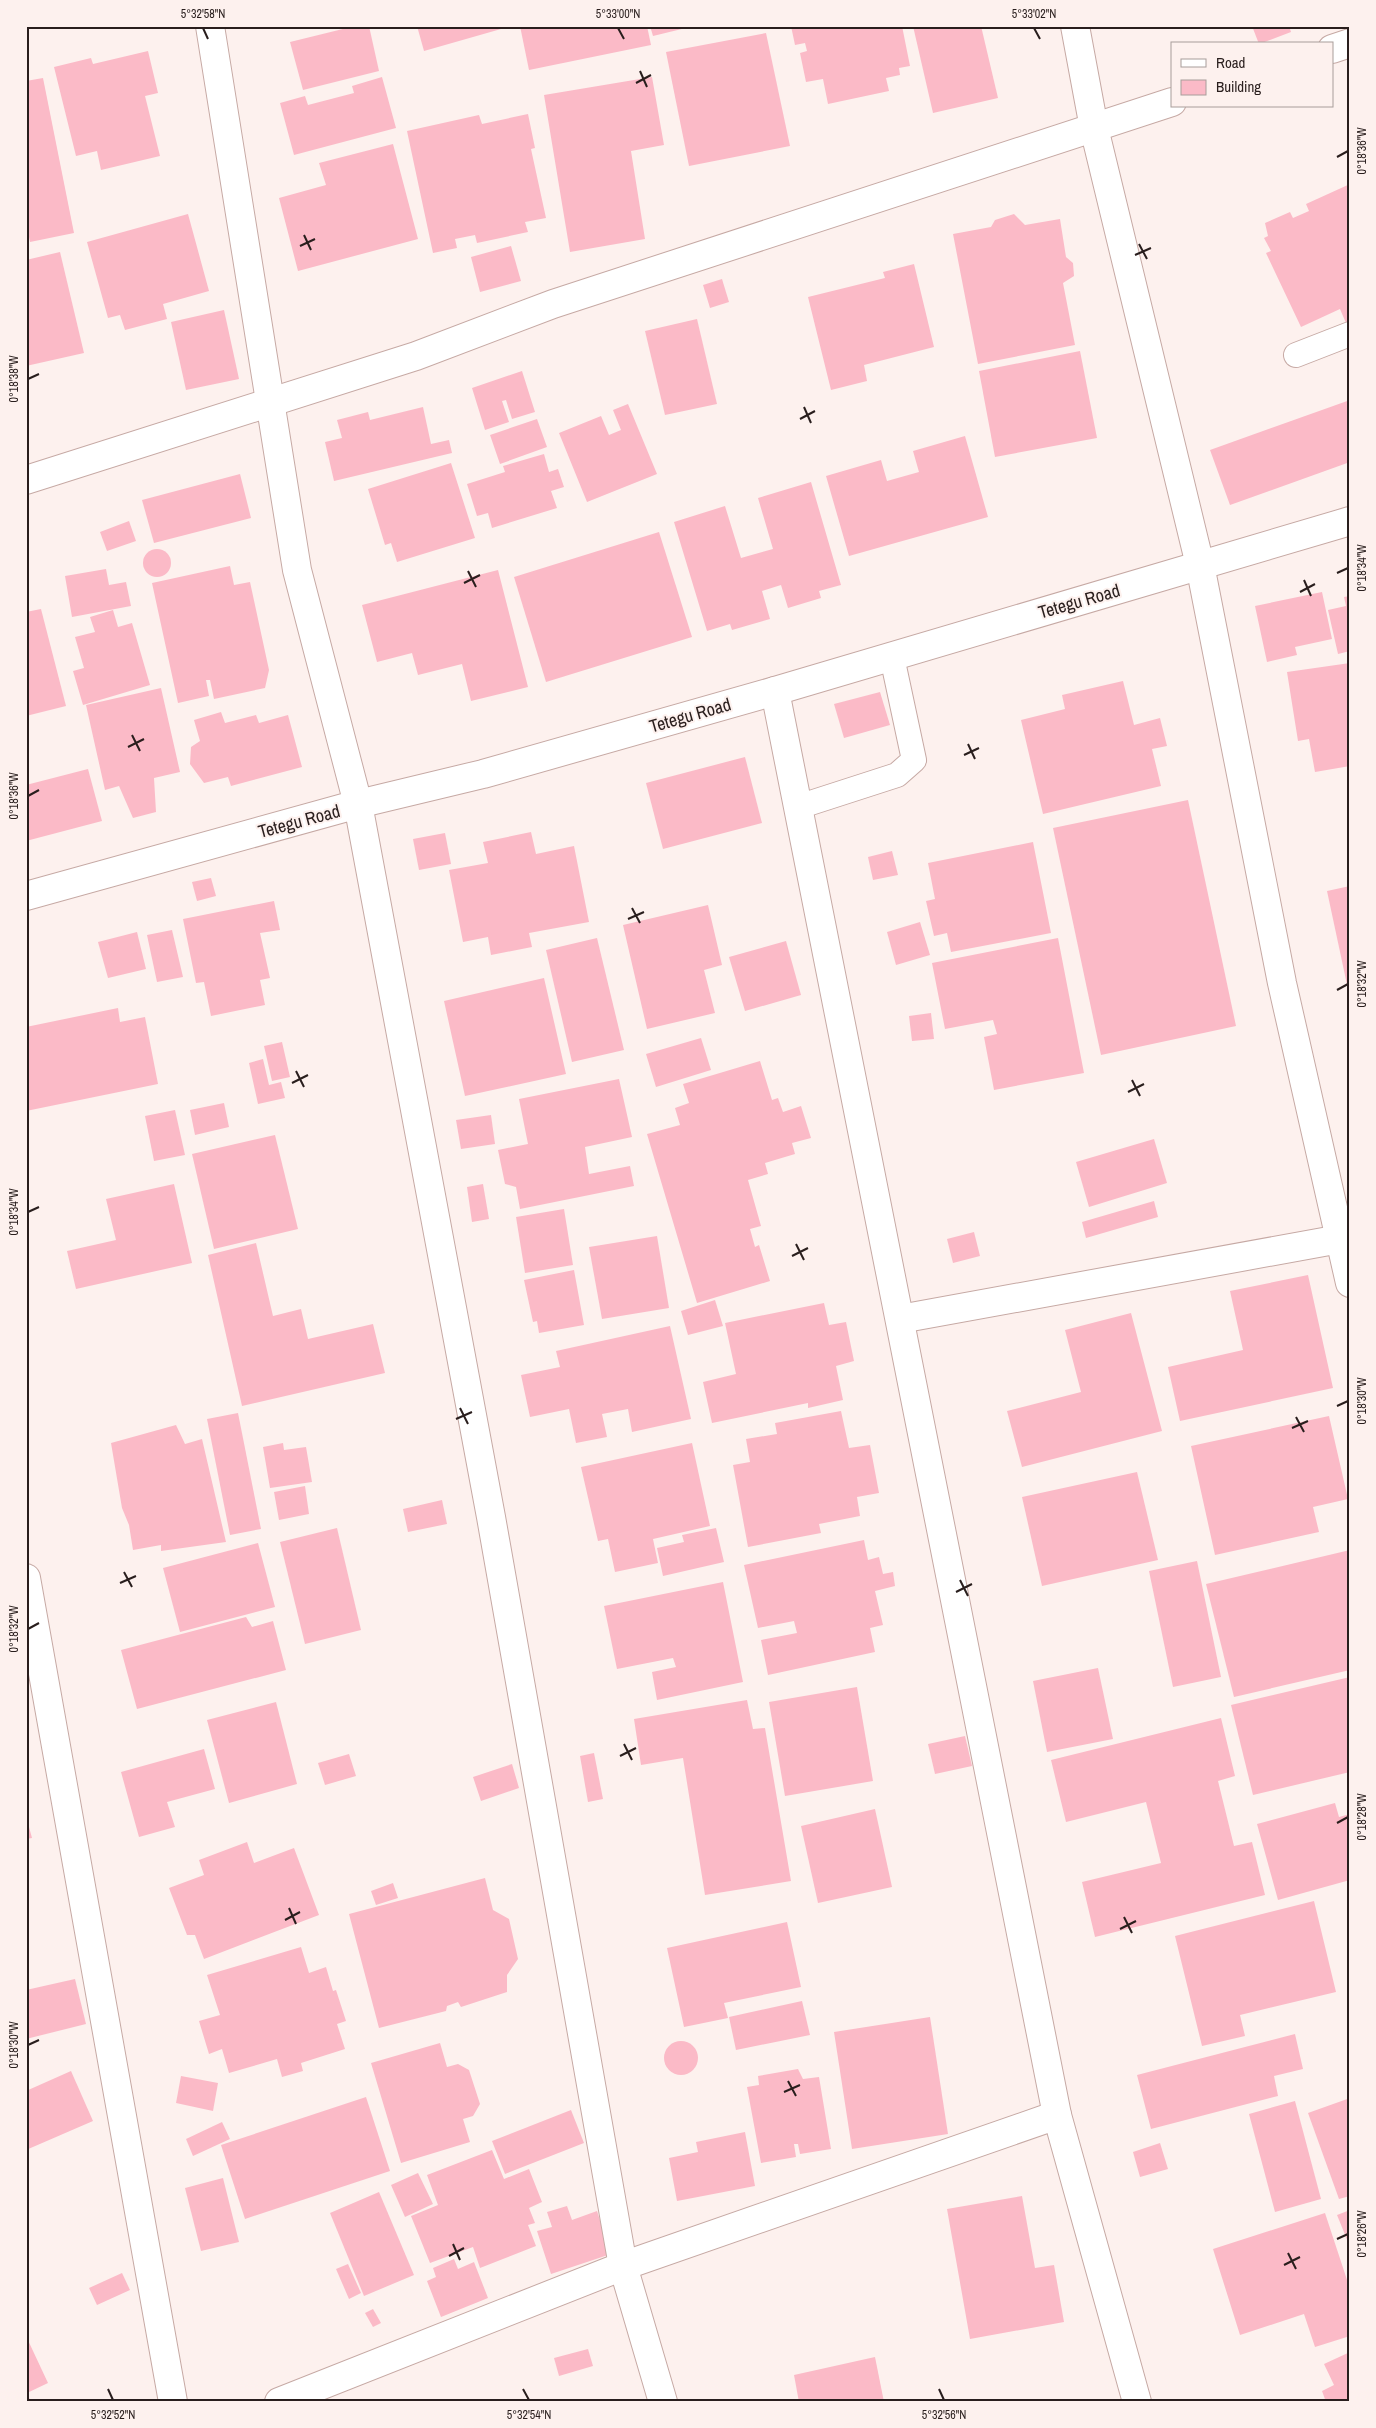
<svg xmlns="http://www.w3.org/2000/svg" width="1376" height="2428" font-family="'Archivo Narrow',sans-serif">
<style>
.building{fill:#fbbac7}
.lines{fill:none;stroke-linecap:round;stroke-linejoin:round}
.lane-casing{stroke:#c6a9a4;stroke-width:26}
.street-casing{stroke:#c6a9a4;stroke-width:30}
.lane{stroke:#fff;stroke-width:24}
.street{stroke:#fff;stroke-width:28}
.ticks{fill:none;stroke:#291e1d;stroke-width:2}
.labels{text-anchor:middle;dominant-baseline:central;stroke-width:4;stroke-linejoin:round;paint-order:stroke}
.street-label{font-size:18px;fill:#291e1d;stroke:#fdf1ee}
.neatline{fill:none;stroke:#291e1d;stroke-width:2}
.ticks-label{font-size:12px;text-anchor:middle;fill:#291e1d}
</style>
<rect width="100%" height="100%" fill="#fdf1ee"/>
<g class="building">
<path d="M355 26H369L379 71 303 90 290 42Z"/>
<path d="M417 26H508V27L424 51Z"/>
<path d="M520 26H647L651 45 529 70Z"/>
<path d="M650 26H690V27L653 36Z"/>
<path d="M791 26H902L910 66 899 68 900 75 886 78 889 91 828 104 823 79 806 82 800 53 807 51 805 43 795 45Z"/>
<path d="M913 26H981L998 98 933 113Z"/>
<path d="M1252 26H1289L1291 32 1259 44Z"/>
<path d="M766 33 790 146 689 166 666 52Z"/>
<path d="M148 51 158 93 145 96 160 156 101 170 97 151 76 156 54 67 91 58 93 64Z"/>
<path d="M382 77 396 128 294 155 280 103 305 96 308 105 354 93 352 86Z"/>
<path d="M652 77 664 145 631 151 645 239 570 252 544 95Z"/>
<path d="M43 78 74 233 30 242 26 222V81Z"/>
<path d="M528 114 535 148 531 149 546 218 525 222 528 232 477 243 475 235 455 239 457 248 433 253 407 131 479 115 482 124Z"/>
<path d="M393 144 418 239 298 271 279 198 326 185 319 163Z"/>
<path d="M1350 184V322L1346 323 1340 309 1301 327 1266 253 1271 251 1264 238 1268 236 1265 223 1290 212 1293 218 1309 211 1306 204Z"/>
<path d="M188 214 209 291 163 304 167 319 125 330 120 315 108 318 87 242Z"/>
<path d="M1014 214 1025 225 1060 219 1066 257 1073 263 1074 276 1063 283 1075 345 978 364 953 234 991 227 995 220Z"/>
<path d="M511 246 521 281 480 292 471 257Z"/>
<path d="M60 252 84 353 26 366V260Z"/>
<path d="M914 264 934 347 864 365 867 381 831 390 808 297 885 278 883 272Z"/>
<path d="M722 279 729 302 710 308 703 285Z"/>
<path d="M224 310 239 379 186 390 171 322Z"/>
<path d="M697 319 717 404 665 415 645 331Z"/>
<path d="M1080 351 1097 438 995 457 979 371Z"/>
<path d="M522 371 535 412 512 419 506 400 502 401 509 422 485 430 472 388Z"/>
<path d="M1350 400V462L1230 505 1210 450Z"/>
<path d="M628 404 657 474 587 502 559 433 601 416 609 435 621 430 613 410Z"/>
<path d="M423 407 431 444 449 440 452 453 334 481 325 442 342 438 337 420 368 412 370 420Z"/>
<path d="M537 419 547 447 500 464 490 435Z"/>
<path d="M965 436 988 517 849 556 826 476 881 460 887 481 919 472 913 451Z"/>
<path d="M544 454 549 472 558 469 564 487 551 491 557 508 492 528 488 513 477 516 467 484 505 472 503 466Z"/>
<path d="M451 463 475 538 397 562 391 543 385 545 368 489Z"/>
<path d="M240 474 251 518 154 543 142 500Z"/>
<path d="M811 482 841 585 819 591 821 598 788 608 781 585 762 591 770 619 732 630 730 624 707 631 674 522 725 506 741 558 773 549 758 498Z"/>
<path d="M129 521 136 541 107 551 100 532Z"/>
<path d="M659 532 692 637 546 682 514 577Z"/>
<circle cx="157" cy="563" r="14"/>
<path d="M230 566 234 585 250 582 269 670 265 688 214 699 210 680H206L209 696 178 703 152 583Z"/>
<path d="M106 569 109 585 126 582 131 606 72 617 65 576Z"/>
<path d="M498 570 528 687 471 701 462 664 418 675 412 653 377 662 362 605Z"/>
<path d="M1322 592 1332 639 1295 647 1297 655 1267 662 1255 606Z"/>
<path d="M1350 596V651L1338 654 1328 610 1346 606 1344 597Z"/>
<path d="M41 609 66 706 26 716V612Z"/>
<path d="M113 610 118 627 132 623 150 685 83 705 73 671 84 668 75 637 95 632 90 617Z"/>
<path d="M1350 663V766L1315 772 1309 739 1298 741 1287 672Z"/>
<path d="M1123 681 1134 725 1160 718 1167 746 1152 749 1161 786 1043 814 1021 720 1065 709 1062 695Z"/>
<path d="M161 688 180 772 154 778 156 812 133 818 119 786 105 790 86 705Z"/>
<path d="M880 692 890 725 844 738 834 704Z"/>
<path d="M221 712 225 723 256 715 259 723 288 715 302 767 231 786 228 777 204 783 190 764 191 747 200 741 194 720Z"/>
<path d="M745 757 762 823 663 849 646 783Z"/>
<path d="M88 769 102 821 26 841V785Z"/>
<path d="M1188 800 1236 1026 1101 1055 1053 828Z"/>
<path d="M531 832 536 854 574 846 589 922 529 933 532 947 491 955 488 937 463 942 449 870 488 863 483 842Z"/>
<path d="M445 833 451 864 419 870 413 839Z"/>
<path d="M1033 842 1051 933 951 952 947 933 934 936 926 901 935 899 928 863Z"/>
<path d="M892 851 898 875 873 880 868 857Z"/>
<path d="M211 878 216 896 197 901 192 882Z"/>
<path d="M1350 886V994H1349L1327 891Z"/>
<path d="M274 901 280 930 260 933 270 978 260 980 265 1005 211 1016 204 982 196 983 183 919Z"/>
<path d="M708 905 722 965 704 970 715 1013 647 1029 623 925Z"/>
<path d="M920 922 930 955 896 965 887 932Z"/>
<path d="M172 930 183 977 157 982 147 935Z"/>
<path d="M137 932 146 969 108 978 98 942Z"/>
<path d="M597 938 624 1050 572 1062 546 950Z"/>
<path d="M1058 938 1084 1073 994 1090 984 1037 997 1034 993 1020 945 1029 932 963Z"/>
<path d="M786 941 801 995 745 1011 729 957Z"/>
<path d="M544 978 566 1074 465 1096 444 1001Z"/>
<path d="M118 1008 120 1022 145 1017 158 1084 26 1111V1027Z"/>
<path d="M931 1013 934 1039 912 1041 909 1016Z"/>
<path d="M701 1038 711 1070 656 1087 646 1054Z"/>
<path d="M282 1042 290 1077 272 1081 264 1046Z"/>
<path d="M263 1059 269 1085 281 1082 285 1098 258 1104 249 1063Z"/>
<path d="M760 1061 772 1100 778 1098 783 1112 801 1106 811 1138 792 1143 795 1154 765 1163 768 1174 748 1180 761 1226 750 1229 755 1247 759 1245 770 1281 697 1303 647 1134 680 1125 675 1108 689 1103 683 1084Z"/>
<path d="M619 1079 632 1137 585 1147 589 1174 630 1166 634 1186 520 1209 516 1187 505 1184 498 1150 528 1144 519 1099Z"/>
<path d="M224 1103 229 1127 195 1135 190 1110Z"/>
<path d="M175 1110 185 1155 154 1161 145 1116Z"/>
<path d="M491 1115 495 1144 461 1149 456 1120Z"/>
<path d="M275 1135 298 1229 214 1249 192 1154Z"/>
<path d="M1154 1139 1167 1183 1089 1207 1076 1162Z"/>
<path d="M174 1184 192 1263 76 1289 67 1251 116 1240 106 1199Z"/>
<path d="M483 1184 489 1219 472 1222 467 1187Z"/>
<path d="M1154 1201 1158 1217 1086 1238 1082 1222Z"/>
<path d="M564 1209 573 1265 525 1273 516 1217Z"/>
<path d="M974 1232 980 1256 953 1263 947 1239Z"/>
<path d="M657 1236 669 1308 602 1319 589 1247Z"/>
<path d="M256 1243 273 1316 301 1309 308 1339 373 1324 385 1373 242 1406 208 1255Z"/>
<path d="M574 1270 584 1325 539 1333 537 1321 533 1322 524 1280Z"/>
<path d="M1308 1275 1333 1388 1180 1421 1168 1367 1243 1350 1230 1291Z"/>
<path d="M715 1300 723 1326 688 1335 681 1311Z"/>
<path d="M824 1303 829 1325 846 1322 854 1361 836 1366 843 1400 808 1408V1403L712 1423 703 1382 736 1374 725 1323Z"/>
<path d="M1131 1313 1162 1431 1022 1467 1007 1411 1081 1392 1065 1330Z"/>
<path d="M670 1326 691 1419 632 1432 628 1409 602 1414 607 1437 576 1443 569 1409 530 1417 521 1375 560 1367 556 1351Z"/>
<path d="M841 1411 849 1448 870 1445 879 1493 857 1497 860 1516 819 1524 821 1533 748 1547 733 1465 750 1462 746 1439 777 1434 775 1423Z"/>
<path d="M238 1413 261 1529 230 1535 207 1419Z"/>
<path d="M1329 1416 1348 1499 1313 1507 1319 1532 1215 1555 1191 1446Z"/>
<path d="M176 1425 185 1444 202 1439 226 1542 161 1551V1545L133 1550 129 1525 122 1508 111 1443Z"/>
<path d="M283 1443 284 1450 306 1447 312 1482 270 1488 263 1447Z"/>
<path d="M692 1443 710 1526 653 1539 658 1563 615 1572 608 1539 598 1541 581 1467Z"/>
<path d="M1137 1472 1158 1560 1042 1586 1022 1497Z"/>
<path d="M305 1486 309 1514 279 1520 274 1492Z"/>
<path d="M442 1500 447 1524 408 1532 403 1509Z"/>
<path d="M337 1528 361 1630 305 1644 280 1542Z"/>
<path d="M716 1528 724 1562 663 1576 657 1548 684 1542 682 1535Z"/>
<path d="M864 1540 868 1560 879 1557 883 1574 893 1572 895 1586 875 1591 883 1625 870 1628 875 1652 768 1675 761 1640 797 1633 794 1621 758 1628 744 1565Z"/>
<path d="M258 1543 275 1607 180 1632 163 1568Z"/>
<path d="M1350 1550V1670L1234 1697 1206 1584Z"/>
<path d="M1197 1561 1221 1677 1173 1687 1149 1571Z"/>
<path d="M723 1582 743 1682 657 1700 652 1672 676 1667 673 1658 617 1669 604 1606Z"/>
<path d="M246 1617 252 1627 273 1621 286 1670 137 1709 121 1650Z"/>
<path d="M1098 1668 1113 1739 1047 1752 1033 1681Z"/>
<path d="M1350 1677V1772L1253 1795 1231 1705Z"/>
<path d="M857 1687 873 1781 785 1796 769 1702Z"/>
<path d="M747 1700 753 1729 765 1728 791 1881 705 1895 683 1758 641 1765 634 1719Z"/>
<path d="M276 1702 297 1784 229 1803 207 1720Z"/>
<path d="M1221 1718 1235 1776 1218 1781 1234 1846 1252 1842 1265 1895 1095 1937 1082 1882 1161 1863 1146 1802 1066 1822 1051 1760Z"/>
<path d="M965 1736 972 1766 935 1774 928 1744Z"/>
<path d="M204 1749 215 1789 167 1802 175 1827 139 1837 121 1772Z"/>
<path d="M594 1753 603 1799 588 1802 580 1756Z"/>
<path d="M349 1754 356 1776 325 1785 318 1763Z"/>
<path d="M512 1764 519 1788 481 1801 473 1777Z"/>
<path d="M1335 1803 1339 1817 1350 1814V1880L1278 1900 1257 1824Z"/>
<path d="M875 1809 892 1887 818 1903 801 1826Z"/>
<path d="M26 1816 32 1838 26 1839Z"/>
<path d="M247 1842 254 1863 294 1848 319 1915 204 1959 195 1935H187L169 1888 204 1875 199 1860Z"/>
<path d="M485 1878 493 1910 509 1919 518 1959 507 1975V1992L461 2007 458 2002 447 2006 446 2011 379 2028 349 1914Z"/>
<path d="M393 1883 398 1898 376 1905 371 1891Z"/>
<path d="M1314 1901 1336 1992 1240 2015 1245 2036 1202 2046 1175 1936Z"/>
<path d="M787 1922 801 1987 724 2003 728 2018 684 2027 667 1948Z"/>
<path d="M301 1947 309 1973 326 1967 333 1991 336 1990 346 2021 337 2024 345 2049 301 2063 303 2071 282 2077 277 2059 229 2073 222 2049 209 2054 199 2021 220 2015 207 1975Z"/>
<path d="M75 1979 86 2024 26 2039V1990Z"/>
<path d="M802 2001 810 2035 736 2050 729 2017Z"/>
<path d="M930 2017 948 2134 852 2149 834 2032Z"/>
<path d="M1295 2034 1303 2069 1274 2076 1278 2096 1151 2129 1137 2075Z"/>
<circle cx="681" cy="2058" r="17"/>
<path d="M440 2043 447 2067 458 2064 469 2070 480 2104 473 2116 463 2119 470 2142 401 2163 371 2063Z"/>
<path d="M798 2069 803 2079 819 2077 831 2149 800 2154 798 2144H794L796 2157 761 2163 747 2087 759 2085 758 2076Z"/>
<path d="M71 2071 93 2121 26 2150V2091Z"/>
<path d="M181 2076 218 2083 213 2111 176 2103Z"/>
<path d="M366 2097 390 2171 245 2219 221 2145Z"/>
<path d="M1350 2098V2196L1339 2199 1308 2113Z"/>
<path d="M1295 2101 1321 2199 1275 2212 1249 2114Z"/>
<path d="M571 2110 584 2143 505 2174 492 2141Z"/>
<path d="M222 2122 230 2139 193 2156 186 2139Z"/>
<path d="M745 2132 755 2186 677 2201 669 2158 698 2152 696 2142Z"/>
<path d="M1160 2143 1168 2169 1140 2177 1133 2152Z"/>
<path d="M492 2150 504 2179 529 2169 542 2202 529 2208 535 2223 528 2225 536 2246 480 2268 473 2247 430 2263 411 2216 438 2205 427 2175Z"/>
<path d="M418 2173 433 2204 405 2217 391 2185Z"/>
<path d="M223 2178 239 2242 201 2251 185 2188Z"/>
<path d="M379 2192 414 2275 364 2296 330 2213Z"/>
<path d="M1022 2196 1035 2268 1054 2265 1064 2322 970 2339 947 2209Z"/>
<path d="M567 2206 572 2220 597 2211 611 2254 551 2274 537 2231 552 2227 547 2212Z"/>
<path d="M1350 2210V2247L1337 2215Z"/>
<path d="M1325 2213 1350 2289V2336L1315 2347 1304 2314 1240 2335 1213 2249Z"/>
<path d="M454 2259 458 2269 474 2262 488 2298 441 2317 427 2281 436 2277 433 2268Z"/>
<path d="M348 2264 361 2293 349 2299 336 2269Z"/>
<path d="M122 2273 130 2290 97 2305 89 2288Z"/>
<path d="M373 2309 381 2323 373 2327 365 2313Z"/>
<path d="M26 2336 48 2383 27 2393 31 2402H26Z"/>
<path d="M588 2349 593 2366 559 2376 554 2358Z"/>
<path d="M1350 2352V2402H1326L1322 2391 1334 2385 1324 2364Z"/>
<path d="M875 2357 884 2402H799L794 2375Z"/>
</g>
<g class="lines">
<defs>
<g id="lane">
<path d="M1296 355 1350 334"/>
<path d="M798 807 897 775 914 760 892 657"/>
</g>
<g id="street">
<path d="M210 26 297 570 358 804 491 1517 623 2266 663 2402"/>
<path d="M1075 26 1094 128 1200 565 1282 983 1350 1283"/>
<path d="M1332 49 1350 43"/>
<path d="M26 480 416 356 553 304 1172 102"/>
<path d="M775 691 1057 2115 1137 2402"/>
<path d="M26 896 358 804 483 774 775 691 1350 521"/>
<path d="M900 1319 1340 1239"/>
<path d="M26 1578 173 2402"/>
<path d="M279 2402 623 2266 1057 2115"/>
</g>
</defs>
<use href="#lane" class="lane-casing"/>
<use href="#street" class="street-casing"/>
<use href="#lane" class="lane"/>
<use href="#street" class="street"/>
</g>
<path class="ticks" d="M203 28 208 39M618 28 624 39M1034 28 1040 39M640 71 647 87M636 83 651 75M1337 157 1348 151M304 235 311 250M1139 244 1147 259M300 246 315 239M1135 255 1151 248M28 379 39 374M804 407 811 423M800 419 815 411M468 571 476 587M1337 573 1348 568M1304 580 1311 596M464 583 480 575M1300 592 1315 584M132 735 140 751M968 744 975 759M128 747 144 739M964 755 979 748M28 796 39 790M632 908 640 923M628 919 644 912M1337 990 1348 984M296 1071 304 1087M1132 1080 1140 1096M292 1083 308 1075M1128 1092 1144 1084M28 1212 39 1207M796 1244 804 1260M792 1256 808 1248M1337 1406 1348 1401M460 1408 468 1424M1296 1417 1304 1432M456 1419 472 1412M1292 1428 1308 1421M124 1572 132 1587M960 1580 968 1596M120 1583 136 1576M956 1592 972 1584M28 1629 39 1623M624 1744 632 1760M620 1756 636 1748M1337 1823 1348 1817M289 1908 296 1924M1124 1917 1132 1933M285 1920 300 1912M1120 1929 1136 1921M28 2045 39 2040M788 2081 796 2096M784 2092 800 2085M1337 2239 1348 2234M453 2244 460 2260M1288 2253 1296 2269M449 2256 464 2248M1284 2265 1300 2257M108 2389 113 2400M523 2389 529 2400M939 2389 944 2400"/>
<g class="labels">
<g class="street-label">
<text transform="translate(1079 601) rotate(-16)">Tetegu Road</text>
<text transform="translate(690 715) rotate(-16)">Tetegu Road</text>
<text transform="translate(299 821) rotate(-15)">Tetegu Road</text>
</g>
</g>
<rect width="1376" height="2428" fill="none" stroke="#fdf1ee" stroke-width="55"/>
<rect x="1171" y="42" width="162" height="65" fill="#fdf1ee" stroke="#a89d9a"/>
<rect x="1181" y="59" width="25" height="8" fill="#ffffff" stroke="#a89d9a"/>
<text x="1216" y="68" font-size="15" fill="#291e1d">Road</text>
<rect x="1181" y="80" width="25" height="15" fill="#fbbac7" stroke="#a89d9a"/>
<text x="1216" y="92" font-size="15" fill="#291e1d">Building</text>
<rect x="28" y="28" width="1320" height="2372" class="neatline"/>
<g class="ticks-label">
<text x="203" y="18">5°32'58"N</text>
<text x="618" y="18">5°33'00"N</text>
<text x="1034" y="18">5°33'02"N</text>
<text transform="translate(1362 151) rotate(-90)" y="4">0°18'36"W</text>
<text transform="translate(14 379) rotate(-90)" y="4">0°18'38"W</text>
<text transform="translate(1362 568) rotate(-90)" y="4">0°18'34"W</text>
<text transform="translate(14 796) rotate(-90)" y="4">0°18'36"W</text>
<text transform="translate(1362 984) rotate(-90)" y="4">0°18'32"W</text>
<text transform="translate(14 1212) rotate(-90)" y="4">0°18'34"W</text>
<text transform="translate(1362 1401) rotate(-90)" y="4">0°18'30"W</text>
<text transform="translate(14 1629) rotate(-90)" y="4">0°18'32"W</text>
<text transform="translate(1362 1817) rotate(-90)" y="4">0°18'28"W</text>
<text transform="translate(14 2045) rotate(-90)" y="4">0°18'30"W</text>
<text transform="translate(1362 2234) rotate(-90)" y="4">0°18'26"W</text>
<text x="113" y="2419">5°32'52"N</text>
<text x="529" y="2419">5°32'54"N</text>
<text x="944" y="2419">5°32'56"N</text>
</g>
</svg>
